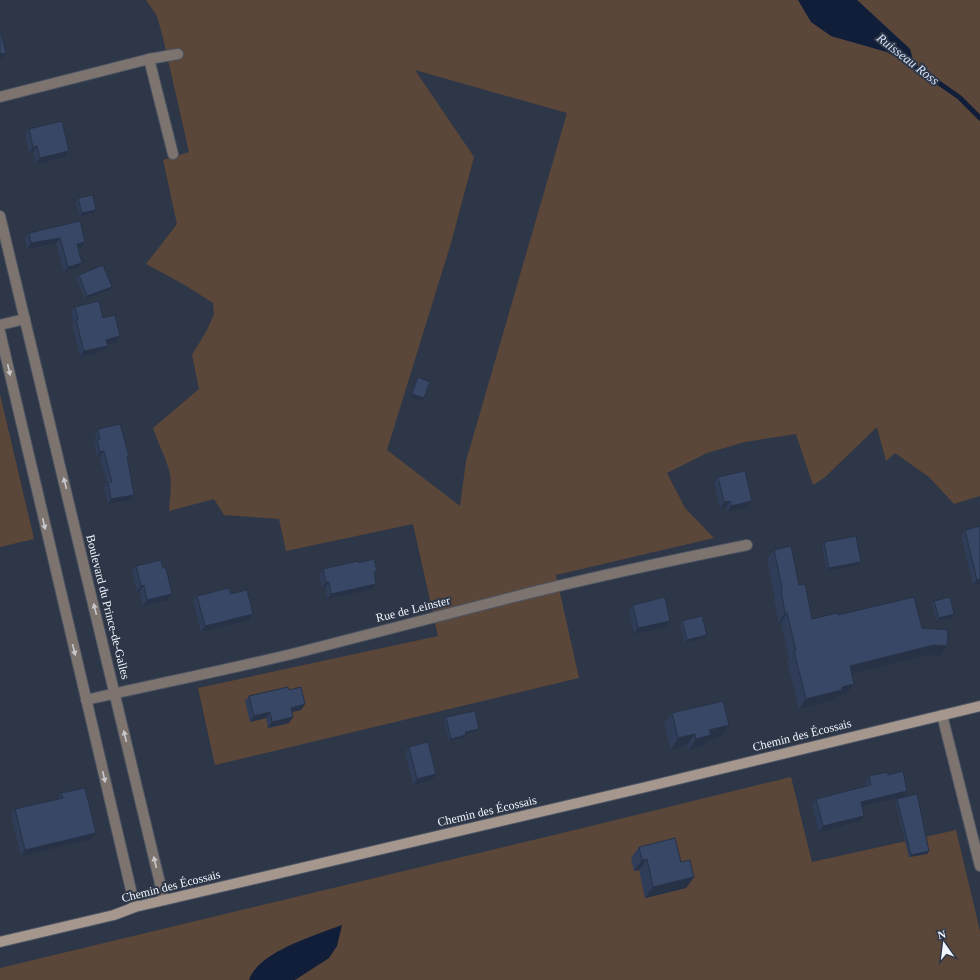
<svg xmlns="http://www.w3.org/2000/svg" width="980" height="980" font-family="'Times New Roman',serif">
<style>
.green{fill:#5b463a;fill-rule:evenodd}
.water{fill:#111e39}
.lines{fill:none;stroke-linecap:round;stroke-linejoin:round}
.stream{stroke:#111e39;stroke-width:5}
.street-casing{stroke:#4d5564;stroke-width:12}
.secondary-casing{stroke:#4d5564;stroke-width:12}
.street{stroke:#7e746f;stroke-width:10}
.secondary{stroke:#a5978e;stroke-width:10}
.wall{fill:#303d58}
.shaded-wall{fill:#273247}
.building{fill:#384766;stroke:#273247}
.oneway{fill:#c9c8cc}
.labels{text-anchor:middle;dominant-baseline:central;stroke-width:4;stroke-linejoin:round;paint-order:stroke}
.street-label{font-size:12px;fill:#f1f5fe;stroke:#2e3747}
.water-label{font-size:13px;font-style:italic;fill:#d7e3fb;stroke:#2e3747}
</style>
<rect width="100%" height="100%" fill="#2e3747"/>
<g class="green">
<path d="M146 0H798L831 36 887 52 915 67 910 49 857 0H980V496L954 504 929 477 895 453 886 461 877 427 824 478 813 485 796 434 745 442 707 453 667 473 685 508 714 538 556 575 579 678 215 765 198 688 438 636 413 524 286 551 279 519 224 515 214 499 169 511C170 496 173 480 168 467 164 453 157 441 153 428L199 389 192 355 207 330 214 314 213 303 183 284 146 264 177 224 163 160 189 152 163 38 157 16ZM415 70 567 113 466 461 460 506 387 450 451 243 474 157Z"/>
<path d="M0 394 34 539 0 547Z"/>
<path d="M791 777 812 862 956 830 980 931V980H0V968L583 828Z"/>
</g>
<g class="water">
<path d="M798 0H857L910 49 915 68 887 52 831 36 811 22Z"/>
<path d="M342 925 337 946 329 958 295 980H249C258 952 316 935 342 925Z"/>
</g>
<g class="lines">
<path class="stream" d="M910 63 959 97 980 118"/>
<defs>
<g id="street">
<path d="M149 59 173 154"/>
<path d="M0 97 149 59 178 54"/>
<path d="M0 216 164 900"/>
<path d="M0 325 25 319"/>
<path d="M0 332 135 907"/>
<path d="M86 700C156 684 226 670 296 653 362 636 428 619 494 602 578 580 663 562 747 545"/>
<path d="M942 715 980 866"/>
</g>
<path id="secondary" d="M0 942 114 915 135 907 646 787 980 706"/>
</defs>
<use href="#street" class="street-casing"/>
<use href="#secondary" class="secondary-casing"/>
<use href="#street" class="street"/>
<use href="#secondary" class="secondary"/>
</g>
<g class="wall">
<path d="M29 129 65 157 36 164 33 152 29 153 25 134Z"/>
<path d="M78 198 94 213 80 216 76 201Z"/>
<path d="M29 233 85 242 81 247 78 248V268L64 272 56 243 27 249 25 238Z"/>
<path d="M79 275 110 290 85 299 77 278Z"/>
<path d="M75 307 103 318 116 342 107 344 108 346 104 351 80 357 72 325 74 323 71 313Z"/>
<path d="M418 377 422 401 410 397 416 380Z"/>
<path d="M98 429 129 456 127 458 134 495 131 500 108 504 104 487 107 483 100 456 97 457 94 444 96 441 95 434Z"/>
<path d="M718 477 748 507 727 512 726 507 720 508 714 483Z"/>
<path d="M965 530 980 584 973 585 961 536Z"/>
<path d="M824 542 859 565 827 571 822 545Z"/>
<path d="M774 550 799 585 812 619 838 615 922 628 940 656 927 655 852 673 854 684 847 693 838 696 835 700 799 709 787 661 789 658 781 623H779L774 599 775 597 767 559Z"/>
<path d="M358 563 377 571 374 575 372 589 327 599 325 587 322 588 319 575 323 569Z"/>
<path d="M136 566 168 600 143 606 140 591 137 592 132 572Z"/>
<path d="M231 594 253 614 249 620 201 632 193 601 197 596Z"/>
<path d="M934 601 952 617 937 621 932 604Z"/>
<path d="M633 605 670 621 666 627 634 634 629 610Z"/>
<path d="M682 621 707 635 705 638 685 643 680 624Z"/>
<path d="M289 690 305 704 301 710 292 712 289 723 268 728 266 718 250 722 245 701 249 696Z"/>
<path d="M672 713 729 725 721 736 708 740 703 746 688 750 687 745 671 750 664 724Z"/>
<path d="M446 717 477 731 465 734 466 735 464 738 449 741 444 720Z"/>
<path d="M409 747 436 774 432 780 413 785 405 753Z"/>
<path d="M888 772 862 806 860 821 819 832 812 805 816 799 866 786 865 782 869 776Z"/>
<path d="M61 793 91 839 21 856 11 815 15 809 57 800Z"/>
<path d="M897 799 929 851 927 854 909 857 895 801Z"/>
<path d="M639 847 681 862 694 877 686 888 645 898 639 870 634 871 631 858Z"/>
</g>
<g class="shaded-wall">
<path d="M6 53 2 59H0V54Z"/>
<path d="M37 146 33 152 29 153 33 147Z"/>
<path d="M69 151 65 157 36 164 40 158Z"/>
<path d="M96 210 94 213 80 216 82 213Z"/>
<path d="M60 238 56 243 27 249 31 243Z"/>
<path d="M85 242 81 247 74 249 77 244Z"/>
<path d="M82 263 78 268 64 272 68 267Z"/>
<path d="M112 287 110 290 85 299 87 296Z"/>
<path d="M120 336 116 342 102 345 106 340Z"/>
<path d="M108 346 104 351 80 357 84 351Z"/>
<path d="M412 394 424 398 422 401 410 397Z"/>
<path d="M104 451 100 456 97 457 100 452Z"/>
<path d="M134 495 131 500 108 504 111 499Z"/>
<path d="M730 501 726 507 720 508 724 502Z"/>
<path d="M752 501 748 507 727 512 731 506Z"/>
<path d="M861 562 859 565 827 571 829 568Z"/>
<path d="M980 579V584L973 585 977 580Z"/>
<path d="M326 582H329L325 587 322 588Z"/>
<path d="M376 584 372 589 327 599 331 594Z"/>
<path d="M144 585 140 591 137 592 141 586Z"/>
<path d="M172 594 168 600 143 606 147 600Z"/>
<path d="M785 613H787L781 623H779Z"/>
<path d="M253 614 249 620 201 632 205 626Z"/>
<path d="M954 614 952 617 937 621 939 618Z"/>
<path d="M670 621 666 627 634 634 638 628Z"/>
<path d="M707 635 705 638 685 643 687 640Z"/>
<path d="M934 645 947 646 940 656 927 655 843 676 850 666Z"/>
<path d="M854 684 847 693 838 696 835 700 799 709 806 699 842 687Z"/>
<path d="M305 704 301 710 287 713 291 708Z"/>
<path d="M270 712 266 718 250 722 254 716Z"/>
<path d="M293 717 289 723 268 728 272 722Z"/>
<path d="M729 725 721 736 708 740 703 746 688 750 696 739 709 730Z"/>
<path d="M479 729 477 731 463 735 465 732Z"/>
<path d="M695 734 687 745 671 750 678 738Z"/>
<path d="M466 735 464 738 449 741 451 739Z"/>
<path d="M436 774 432 780 413 785 417 779Z"/>
<path d="M907 791 903 797 857 807 861 802Z"/>
<path d="M864 816 860 821 819 832 823 826Z"/>
<path d="M96 833 91 839 21 856 25 850Z"/>
<path d="M929 851 927 854 909 857 911 855Z"/>
<path d="M647 859 639 870 634 871 642 860Z"/>
<path d="M694 877 686 888 645 898 653 887Z"/>
</g>
<g class="building">
<path d="M0 29 6 53 0 54Z"/>
<path d="M62 121 69 151 40 158 37 146 33 147 29 129Z"/>
<path d="M93 195 96 210 82 213 78 198Z"/>
<path d="M80 221 85 242 77 244 82 263 68 267 60 238 31 243 29 233Z"/>
<path d="M103 265 112 287 87 296 79 275Z"/>
<path d="M99 301 103 318 115 315 120 336 106 340 108 346 84 351 76 320 78 319 75 307Z"/>
<path d="M418 377 430 382 424 398 412 394Z"/>
<path d="M120 424 129 456H127L134 495 111 499 108 482H112L104 451 100 452 97 440 100 439 98 429Z"/>
<path d="M745 471 752 501 731 506 730 501 724 502 718 477Z"/>
<path d="M980 526V579L977 580 965 530Z"/>
<path d="M856 536 861 562 829 568 824 542Z"/>
<path d="M791 546 799 585 805 584 812 619 837 613 838 615 914 597 922 628 948 630 947 646 934 645 850 666 854 684 842 687V690L806 699 794 651 796 650 787 613H785L781 589 782 588 774 550Z"/>
<path d="M374 559 377 571 374 572 376 584 331 594 329 582H326L323 569 358 561V563Z"/>
<path d="M161 560 163 568H166L172 594 147 600 144 585 141 586 136 566Z"/>
<path d="M229 588 231 594 247 590 253 614 205 626 197 596Z"/>
<path d="M665 597 670 621 638 628 633 605Z"/>
<path d="M950 597 954 614 939 618 934 601Z"/>
<path d="M702 616 707 635 687 640 682 621Z"/>
<path d="M288 687 289 690 301 687 305 704 291 708 293 717 272 722 270 712 254 716 249 696Z"/>
<path d="M723 701 729 725 709 730 711 735 696 739 695 734 678 738 672 713Z"/>
<path d="M475 711 479 729 465 732 466 735 451 739 446 717Z"/>
<path d="M428 742 436 774 417 779 409 747Z"/>
<path d="M903 771 907 791 861 802 864 816 823 826 816 799 871 785 869 776 888 772V775Z"/>
<path d="M85 788 96 833 25 850 15 809 63 798 61 793Z"/>
<path d="M917 794 929 851 911 855 897 799Z"/>
<path d="M675 838 681 862 690 860 694 877 653 887 647 859 642 860 639 847Z"/>
</g>
<defs><path id="oneway-solid" d="M-6-.8H1V-3.2L6.5 0L1 3.2V.8H-6Z"/></defs>
<g class="oneway">
<use href="#oneway-solid" transform="translate(9 370) rotate(77)"/>
<use href="#oneway-solid" transform="translate(65 483) rotate(-104)"/>
<use href="#oneway-solid" transform="translate(44 524) rotate(77)"/>
<use href="#oneway-solid" transform="translate(95 609) rotate(-104)"/>
<use href="#oneway-solid" transform="translate(74 650) rotate(76)"/>
<use href="#oneway-solid" transform="translate(125 736) rotate(-103)"/>
<use href="#oneway-solid" transform="translate(104 777) rotate(77)"/>
<use href="#oneway-solid" transform="translate(155 862) rotate(-103)"/>
</g>
<g class="labels">
<g class="street-label">
<text transform="translate(108 607) rotate(76)">Boulevard du Prince-de-Galles</text>
<text transform="translate(413 609) rotate(-14)">Rue de Leinster</text>
<text transform="translate(802 735) rotate(-14)">Chemin des Écossais</text>
<text transform="translate(487 811) rotate(-13)">Chemin des Écossais</text>
<text transform="translate(171 886) rotate(-14)">Chemin des Écossais</text>
</g>
<g class="water-label">
<text transform="translate(908 59) rotate(38)">Ruisseau Ross</text>
</g>
</g>
<g transform="translate(944 944) rotate(346)" stroke="#2e3747" stroke-width="3" paint-order="stroke">
<path d="M0-3L7 15L0 10L-7 15Z" fill="#f1f5fe"/>
<text y="-6" font-size="11" font-weight="bold" text-anchor="middle" fill="#f1f5fe">N</text>
</g>
</svg>
